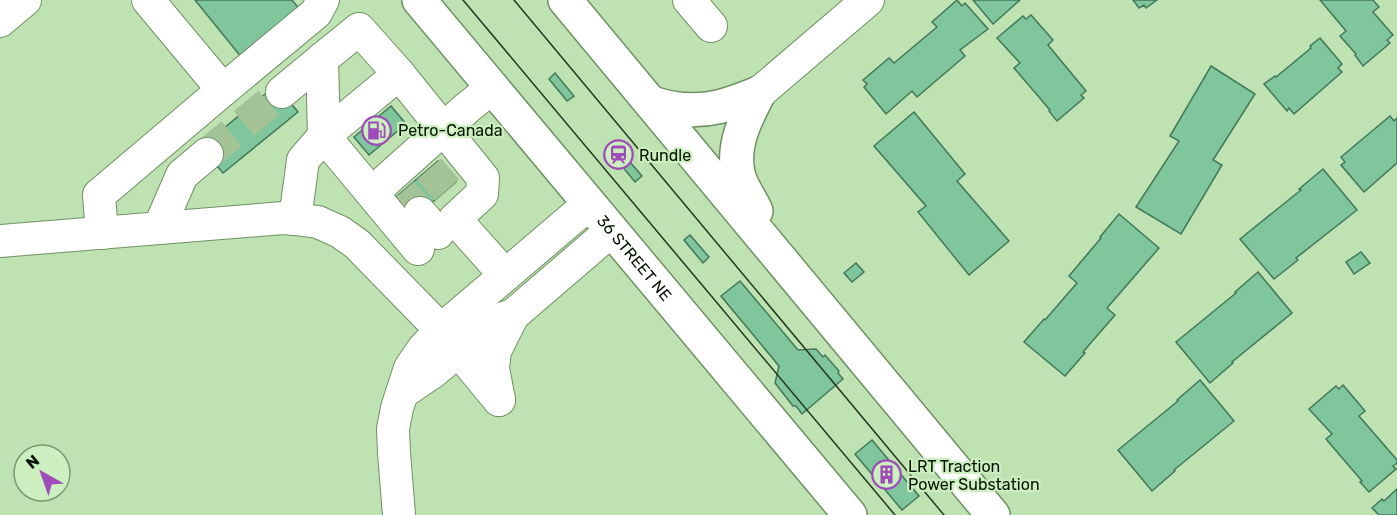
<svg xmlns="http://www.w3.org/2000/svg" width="1397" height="515" font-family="Rubik,sans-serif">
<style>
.building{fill:#7fc69d;stroke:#427759;stroke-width:1.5}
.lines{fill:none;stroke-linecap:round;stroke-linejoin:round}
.minor-tunnel{stroke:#a3c397;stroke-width:32;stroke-dasharray:32 16;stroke-linecap:butt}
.minor-casing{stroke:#709164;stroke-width:34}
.major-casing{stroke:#709164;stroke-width:36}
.minor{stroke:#fff;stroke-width:32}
.major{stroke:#fff;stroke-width:33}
.tram{stroke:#263620;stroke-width:1.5}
.labels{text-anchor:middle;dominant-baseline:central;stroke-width:4.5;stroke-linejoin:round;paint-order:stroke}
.poi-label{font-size:16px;fill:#071303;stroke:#cbefbe;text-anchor:start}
.street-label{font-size:16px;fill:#071303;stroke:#cbefbe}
</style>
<rect width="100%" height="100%" fill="#bee2b1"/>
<g class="building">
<path d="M195 0H292L300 10 242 58Z"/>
<path d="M957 0 962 6 965 3 988 29 960 50 965 56 917 97 912 91 886 114 864 87 867 84 863 80 889 58 894 63 937 27 932 22Z"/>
<path d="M973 0H1020L993 24Z"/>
<path d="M1133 0H1157L1146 8 1144 5 1139 8Z"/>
<path d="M1320 0H1373L1379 7 1373 12 1393 35 1387 40 1390 43 1363 66 1355 55 1356 54 1340 36 1346 31Z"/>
<path d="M1031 15 1053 40 1048 45 1086 91 1081 95 1084 98 1057 121 1049 111 1050 110 1014 68 1020 63 997 38 1023 16 1026 19Z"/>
<path d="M1320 38 1342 64 1338 68 1342 72 1294 114 1289 108 1287 111 1264 84 1275 76 1276 77 1311 48 1310 46Z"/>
<path d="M1211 66 1255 94 1213 160 1222 165 1181 234 1136 207 1179 141 1170 136Z"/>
<path d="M555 73 574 96 567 101 549 79Z"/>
<path d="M276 85 298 112 223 173 201 147Z"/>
<path d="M391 106 406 124 369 155 354 137Z"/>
<path d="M914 112 965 174 957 181 1009 241 969 275 918 212 926 206 874 146Z"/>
<path d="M1390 116 1394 121 1397 118V163L1364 192 1341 165 1345 162 1341 157Z"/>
<path d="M623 154 642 176 635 182 616 159Z"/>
<path d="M438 161 456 182 407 224 389 203Z"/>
<path d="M1323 169 1357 210 1296 258 1298 260 1274 279 1240 239 1301 190 1299 189Z"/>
<path d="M1119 214 1159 248 1107 308 1115 315 1083 352 1085 353 1065 376 1024 342 1044 319 1045 320 1077 283 1069 276 1101 238 1100 237Z"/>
<path d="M690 235 709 257 703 263 684 240Z"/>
<path d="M1361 252 1370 263 1354 274 1346 262Z"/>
<path d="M856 263 864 272 852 282 844 273Z"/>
<path d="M1258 272 1292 313 1232 362 1233 363 1210 383 1176 342 1236 293 1235 292Z"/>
<path d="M740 281 798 350 816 349 823 357 825 355 839 371 838 373 843 379 802 414 796 406H793L775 383 779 366 721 296Z"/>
<path d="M1200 380 1234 421 1174 470 1175 471 1152 491 1118 450 1178 401 1177 400Z"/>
<path d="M1343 385 1365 411 1359 416 1397 460V463L1393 466 1396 469 1369 492 1360 482 1362 481 1326 439 1332 434 1309 409 1336 386 1339 389Z"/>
<path d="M872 440 919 496 902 510 855 454Z"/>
<path d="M1397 489V515H1379L1372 508 1382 499 1384 501Z"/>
</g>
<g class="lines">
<g class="minor-tunnel">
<path d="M207 154 282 92"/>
<path d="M429 169 447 190"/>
<path d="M402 192 420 213"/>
</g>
<defs>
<g id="minor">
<path d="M689 0 711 26"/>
<path d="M0 21 25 0"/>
<path d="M399 74 359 29 322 59 324 136 418 249"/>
<path d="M223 90 316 13 323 0"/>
<path d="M282 92 322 59"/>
<path d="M759 93 868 0"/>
<path d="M372 193 468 107 492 88"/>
<path d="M420 213 438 233"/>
<path d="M295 219 303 160 324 136 399 74 483 178 482 194 455 219 505 275"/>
<path d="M159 228 182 175 207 154"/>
<path d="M102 233 99 195 223 90 148 0"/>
<path d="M0 241 283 218 295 219 318 222 340 232 357 244 441 330 499 400"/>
<path d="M402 393 433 372 492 322 513 315 611 231"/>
<path d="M499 400 493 368 495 351 513 315"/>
<path d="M399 515 394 453 393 429 397 408 410 368 423 349 441 330 589 204"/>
</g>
<g id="major">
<path id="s1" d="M419 0 850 515"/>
<path d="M565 0 993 515"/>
<path d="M652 103C673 110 696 112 718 107 732 104 746 98 759 93"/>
<path d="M756 211C751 200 740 185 738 173 732 144 746 118 759 93"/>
</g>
</defs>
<use href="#minor" class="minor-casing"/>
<use href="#major" class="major-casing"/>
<use href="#minor" class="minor"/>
<use href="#major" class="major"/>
<g class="tram">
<path d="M463 0 895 515"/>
<path d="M514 0 944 515"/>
</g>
</g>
<defs>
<symbol id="fuel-ring" viewBox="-11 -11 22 22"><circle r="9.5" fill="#cbefbe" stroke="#9f4bb9" stroke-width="1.5"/><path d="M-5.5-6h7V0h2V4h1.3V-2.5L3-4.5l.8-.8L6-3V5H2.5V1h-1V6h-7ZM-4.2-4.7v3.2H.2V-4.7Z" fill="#9f4bb9"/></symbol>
<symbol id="station-ring" viewBox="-11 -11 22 22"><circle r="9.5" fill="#cbefbe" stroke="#9f4bb9" stroke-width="1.5"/><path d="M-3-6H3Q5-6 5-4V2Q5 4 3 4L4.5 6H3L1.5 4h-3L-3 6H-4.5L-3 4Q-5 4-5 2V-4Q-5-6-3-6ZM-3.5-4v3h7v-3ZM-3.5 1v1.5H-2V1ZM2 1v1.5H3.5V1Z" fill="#9f4bb9"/></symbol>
<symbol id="building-ring" viewBox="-11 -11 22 22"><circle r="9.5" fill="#cbefbe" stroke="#9f4bb9" stroke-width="1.5"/><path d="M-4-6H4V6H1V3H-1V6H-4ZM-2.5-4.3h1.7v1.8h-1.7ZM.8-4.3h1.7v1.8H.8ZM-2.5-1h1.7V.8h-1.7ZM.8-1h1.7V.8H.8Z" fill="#9f4bb9"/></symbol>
</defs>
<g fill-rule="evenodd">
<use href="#fuel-ring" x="360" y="114" width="33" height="33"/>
<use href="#station-ring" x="602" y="138" width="33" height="33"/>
<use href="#building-ring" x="870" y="458" width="33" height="33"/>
</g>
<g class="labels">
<g class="poi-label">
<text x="398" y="130">Petro-Canada</text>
<text x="639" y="155">Rundle</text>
<text x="908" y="466">LRT Traction<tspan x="908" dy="18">Power Substation</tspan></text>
</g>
<g class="street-label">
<text stroke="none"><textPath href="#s1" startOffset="336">36 STREET NE</textPath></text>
</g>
</g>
<g transform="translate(42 473) rotate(320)"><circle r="28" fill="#cbefbe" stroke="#7d9773" stroke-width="1.5"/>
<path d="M0-4.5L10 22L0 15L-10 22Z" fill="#9f4bb9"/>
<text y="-9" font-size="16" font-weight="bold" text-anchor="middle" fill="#071303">N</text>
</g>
</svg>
